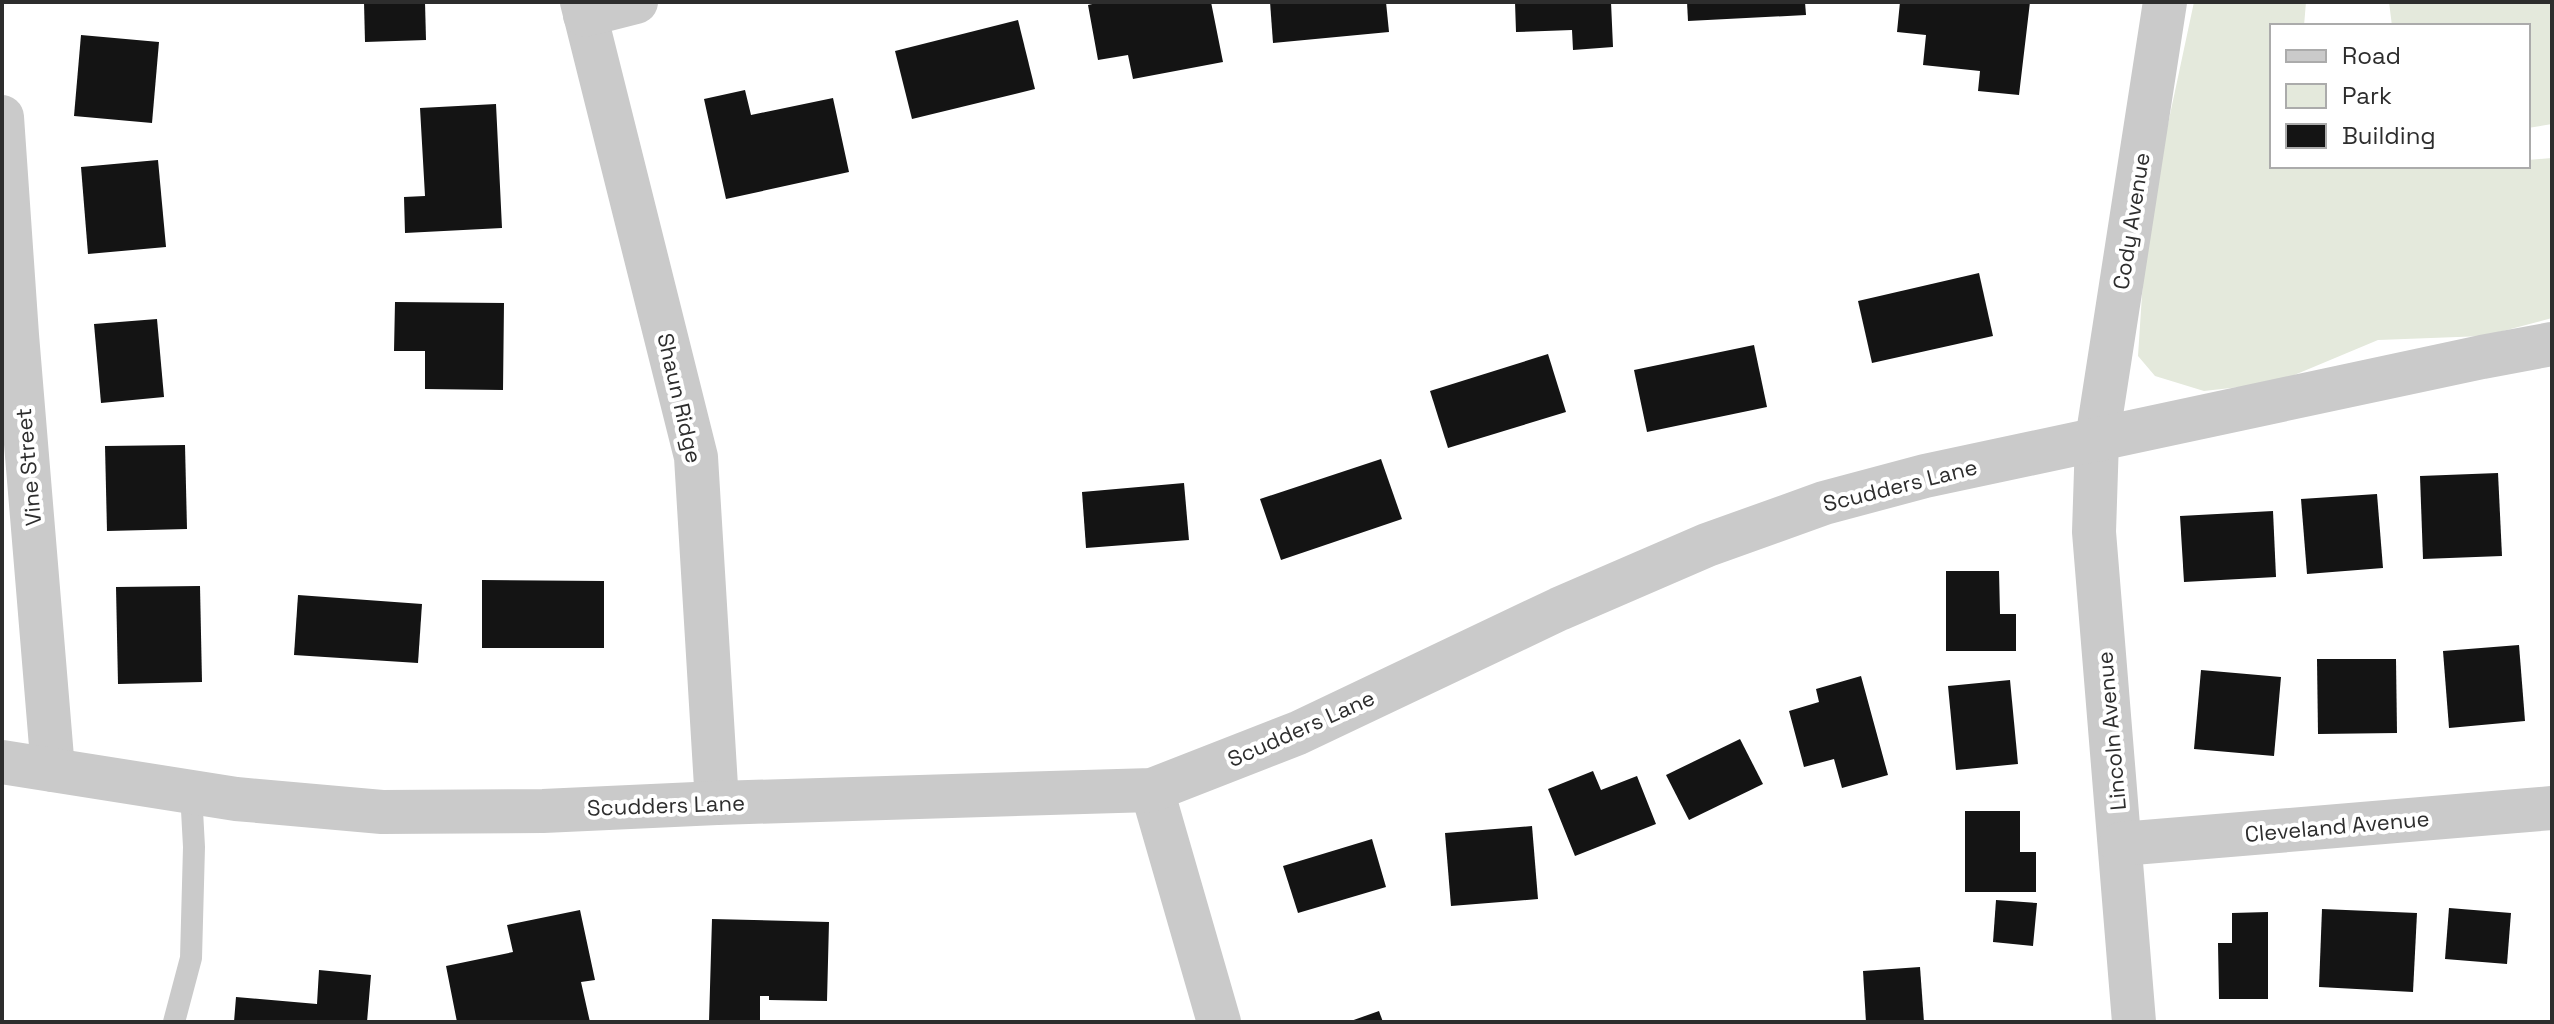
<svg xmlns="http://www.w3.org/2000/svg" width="2554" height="1024" font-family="'Space Grotesk',sans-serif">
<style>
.green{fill:#e4e9dc}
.building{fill:#141414}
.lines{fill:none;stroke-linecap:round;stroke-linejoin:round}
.service{stroke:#cacaca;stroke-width:22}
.minor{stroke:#cacaca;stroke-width:44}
.tertiary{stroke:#cacaca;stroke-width:44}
.labels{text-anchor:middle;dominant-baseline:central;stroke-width:8;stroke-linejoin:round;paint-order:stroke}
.street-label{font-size:22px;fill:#2d2d2d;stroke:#fff}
</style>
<rect width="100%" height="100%" fill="#fff"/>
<g class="green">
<path d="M2194 2H2306L2304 26H2272V166H2528V160L2552 158V318L2484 336 2378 340 2275 383 2204 391 2155 376 2138 356 2144 264 2165 138Z"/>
<path d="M2389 2H2552V124L2528 128V26H2392Z"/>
</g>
<g class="building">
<path d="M364 2H425L426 40 365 42Z"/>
<path d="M1101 2H1211L1223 62 1133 79 1128 55 1098 60 1088 5Z"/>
<path d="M1270 2H1386L1389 32 1273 43Z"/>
<path d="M1515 2H1611L1613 47 1573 50 1572 30 1516 32Z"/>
<path d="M1687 2H1805L1806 15 1688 21Z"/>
<path d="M1900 2H2030L2019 95 1978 91 1980 71 1923 65 1926 35 1897 32Z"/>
<path d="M1018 20 1035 89 912 119 895 51Z"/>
<path d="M81 35 159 42 152 123 74 116Z"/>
<path d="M745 90 751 115 833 98 849 172 726 199 704 99Z"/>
<path d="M496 104 502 228 405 233 404 197 425 196 420 108Z"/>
<path d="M158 160 166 247 88 254 81 167Z"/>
<path d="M1979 273 1993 336 1872 363 1858 301Z"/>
<path d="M395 302 504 303 503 390 425 389V351H394Z"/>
<path d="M157 319 164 397 101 403 94 324Z"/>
<path d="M1754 345 1767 407 1647 432 1634 370Z"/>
<path d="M1548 354 1566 412 1448 448 1430 391Z"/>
<path d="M185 445 187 529 107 531 105 446Z"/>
<path d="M1381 459 1402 519 1281 560 1260 499Z"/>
<path d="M2498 473 2502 556 2423 559 2420 476Z"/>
<path d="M1184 483 1189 540 1086 548 1082 492Z"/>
<path d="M2377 494 2383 568 2307 574 2301 499Z"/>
<path d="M2273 511 2276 577 2184 582 2180 516Z"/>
<path d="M1946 571H1999L2000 614H2016V651H1946Z"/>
<path d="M482 580 604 581V648H482Z"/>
<path d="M200 586 202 682 118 684 116 587Z"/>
<path d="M298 595 422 604 418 663 294 655Z"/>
<path d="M2519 645 2525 721 2449 728 2443 651Z"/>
<path d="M2317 659H2396L2397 733 2318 734Z"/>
<path d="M2201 670 2281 677 2274 756 2194 749Z"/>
<path d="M1861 676 1888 775 1842 788 1834 759 1804 767 1789 711 1819 702 1816 689Z"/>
<path d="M2010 680 2018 764 1956 770 1948 686Z"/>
<path d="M1740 739 1763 784 1689 820 1666 775Z"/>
<path d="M1593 771 1601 790 1637 776 1656 824 1575 856 1548 789Z"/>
<path d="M1965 811H2020V852H2036V892H1965Z"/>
<path d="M1532 826 1538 899 1451 906 1445 833Z"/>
<path d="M1372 839 1386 887 1298 913 1283 866Z"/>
<path d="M1996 900 2037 903 2033 946 1993 942Z"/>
<path d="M2449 908 2511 913 2507 964 2445 959Z"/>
<path d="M2322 909 2417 913 2413 992 2319 987Z"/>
<path d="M580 910 595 980 581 982 590 1022H457L446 966 513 952 507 925Z"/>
<path d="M2268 912V999H2219L2218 943H2232V913Z"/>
<path d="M712 919 829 922 827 1001 769 1000V996H760V1022H709Z"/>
<path d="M1920 967 1924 1022H1866L1863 971Z"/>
<path d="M319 970 371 975 367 1022H234L236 997 317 1004Z"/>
<path d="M1379 1011 1383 1022H1348Z"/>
</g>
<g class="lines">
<path class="service" d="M174 1022 191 958 194 847 191 792"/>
<g class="minor">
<path d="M582 2 696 457 717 803"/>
<path d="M585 15 636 2"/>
<path d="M2 117 17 335 53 770"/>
<path d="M2097 440 2094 532 2134 1022"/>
<path d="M1152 790 1219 1022"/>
<path d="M2121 844 2552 808"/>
</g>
<g class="tertiary">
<path d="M2097 440 2165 2"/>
<path d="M2 762 236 799 382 812 543 811 717 803 1152 790 1298 733 1559 609 1707 545 1824 503 1925 476 2482 357 2552 344"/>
</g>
</g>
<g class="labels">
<g class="street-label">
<text transform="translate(2131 221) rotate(-81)">Cody Avenue</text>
<text transform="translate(680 398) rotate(77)">Shaun Ridge</text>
<text transform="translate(28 467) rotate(-95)">Vine Street</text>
<text transform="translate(1900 485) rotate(-14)">Scudders Lane</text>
<text transform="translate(1301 728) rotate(-24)">Scudders Lane</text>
<text transform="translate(2111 731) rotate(-95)">Lincoln Avenue</text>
<text transform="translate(666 805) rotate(-2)">Scudders Lane</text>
<text transform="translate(2337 826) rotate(-5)">Cleveland Avenue</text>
</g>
</g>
<rect width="2554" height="1024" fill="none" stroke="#2d2d2d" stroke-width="8"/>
<rect x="2270" y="24" width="260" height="144" fill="#ffffff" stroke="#ababab" stroke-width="2"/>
<rect x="2286" y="50" width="40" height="12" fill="#cacaca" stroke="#ababab" stroke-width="2"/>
<text x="2342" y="64" font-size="24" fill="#2d2d2d">Road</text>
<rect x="2286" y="84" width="40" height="24" fill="#e4e9dc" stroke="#ababab" stroke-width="2"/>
<text x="2342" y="104" font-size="24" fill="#2d2d2d">Park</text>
<rect x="2286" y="124" width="40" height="24" fill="#141414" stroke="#ababab" stroke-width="2"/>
<text x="2342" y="144" font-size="24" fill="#2d2d2d">Building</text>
</svg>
